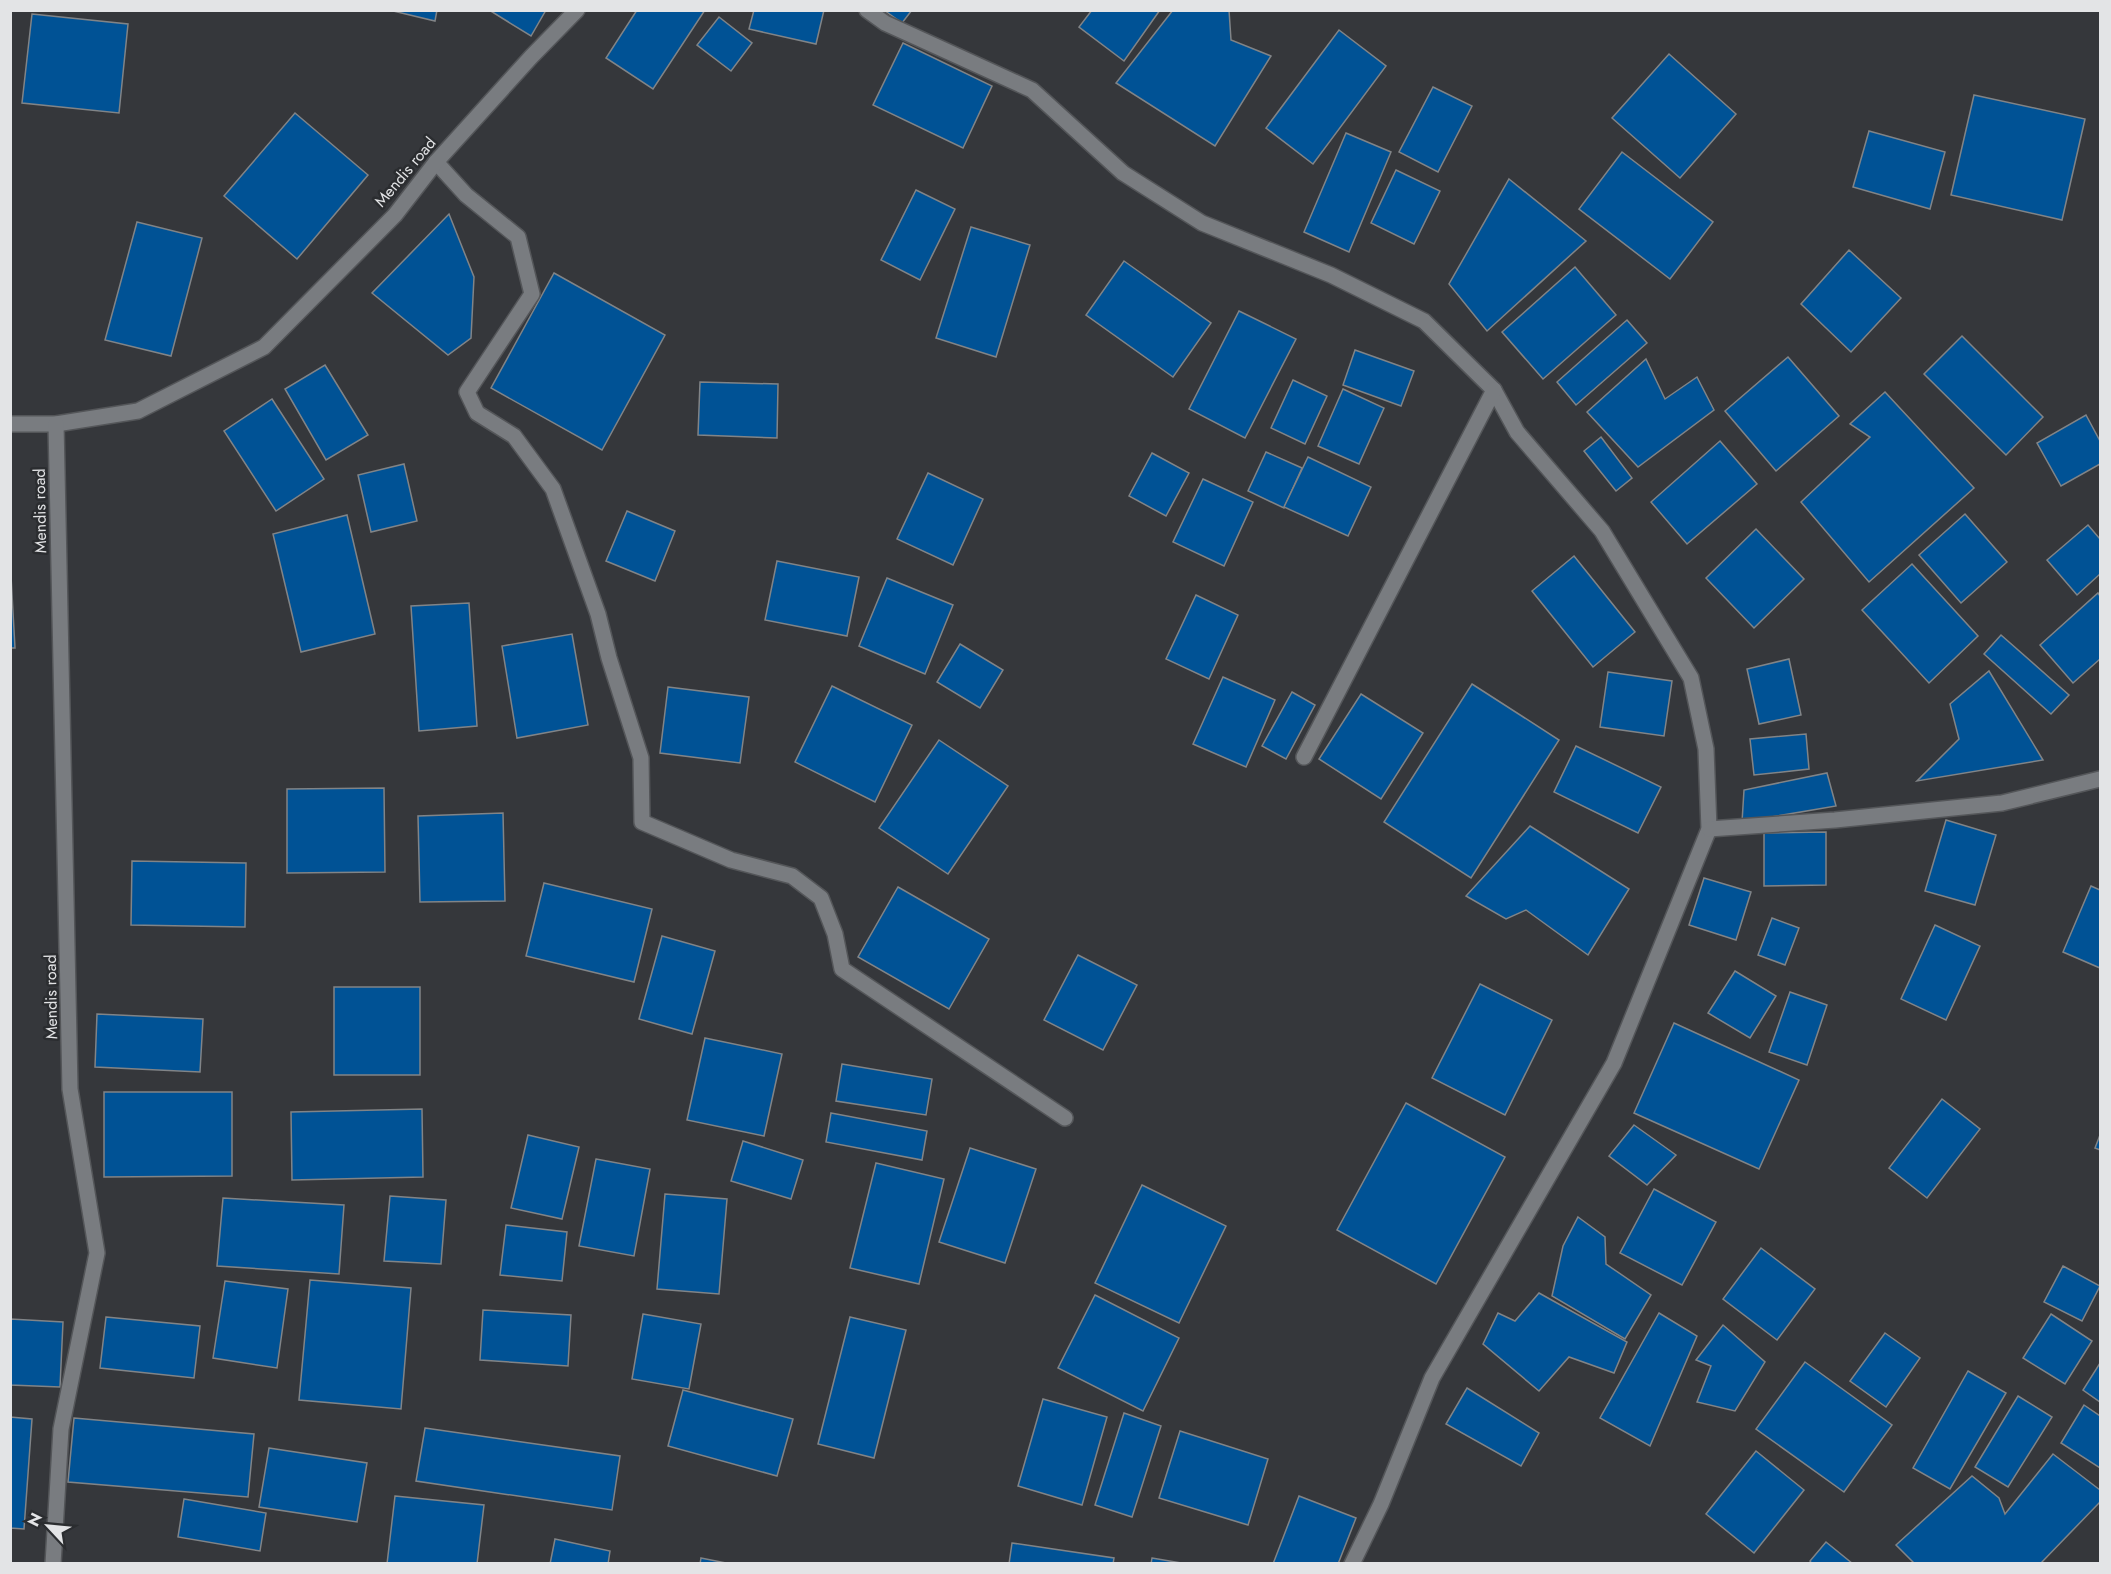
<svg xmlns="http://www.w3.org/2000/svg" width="2111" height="1574" font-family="Jost,sans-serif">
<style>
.building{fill:#005295;stroke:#818487;stroke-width:1.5}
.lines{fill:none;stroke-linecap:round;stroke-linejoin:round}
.minor-casing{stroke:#545659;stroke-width:18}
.minor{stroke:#797c80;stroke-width:15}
.labels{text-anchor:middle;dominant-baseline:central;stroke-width:5;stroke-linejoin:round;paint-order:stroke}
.street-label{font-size:16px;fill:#e3e4e6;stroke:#2b2d30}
</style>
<rect width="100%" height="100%" fill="#35373b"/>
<g class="building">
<path d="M389 10H437L435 21Z"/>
<path d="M489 10H546L531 36Z"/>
<path d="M637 10H705L653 89 606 58Z"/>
<path d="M754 10H824L816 44 749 29Z"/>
<path d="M884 10H912L902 23Z"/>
<path d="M1092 10H1160L1124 61 1079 27Z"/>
<path d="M1173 10H1229L1231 40 1271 56 1215 146 1116 83Z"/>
<path d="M32 14 128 24 119 113 22 103Z"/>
<path d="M719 17 752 43 731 71 697 45Z"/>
<path d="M1339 30 1386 66 1313 164 1266 128Z"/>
<path d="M903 43 992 86 963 148 873 105Z"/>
<path d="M1669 54 1736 114 1680 178 1612 118Z"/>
<path d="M1433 87 1472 106 1438 172 1399 152Z"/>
<path d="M1974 95 2085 119 2062 220 1951 195Z"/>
<path d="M295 113 368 175 297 259 224 196Z"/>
<path d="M1869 131 1945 152 1930 209 1853 187Z"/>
<path d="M1346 133 1391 152 1349 252 1304 232Z"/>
<path d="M1622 152 1713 222 1670 279 1579 209Z"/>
<path d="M1396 170 1440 191 1414 244 1371 223Z"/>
<path d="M1509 179 1586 241 1487 331 1449 284Z"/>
<path d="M916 190 955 209 920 280 881 260Z"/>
<path d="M449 214 474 277 471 338 448 355 372 293Z"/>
<path d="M137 222 202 238 171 356 105 340Z"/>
<path d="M971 227 1030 245 996 357 936 338Z"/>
<path d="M1849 250 1901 298 1851 352 1801 304Z"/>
<path d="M1124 261 1211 323 1173 377 1086 315Z"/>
<path d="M1575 267 1616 315 1543 379 1502 332Z"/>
<path d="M554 273 665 335 602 450 491 388Z"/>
<path d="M1239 311 1296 339 1245 438 1189 409Z"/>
<path d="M1627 320 1647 343 1576 405 1557 382Z"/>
<path d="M1962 336 2043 417 2006 455 1924 374Z"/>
<path d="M1355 350 1414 371 1401 406 1343 385Z"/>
<path d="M1788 357 1839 416 1776 471 1725 411Z"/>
<path d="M1646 359 1665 399 1697 377 1714 410 1638 467 1587 412Z"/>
<path d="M325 365 368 435 326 460 285 389Z"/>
<path d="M1293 380 1327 396 1305 444 1271 428Z"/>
<path d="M700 382 778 384 777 438 698 435Z"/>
<path d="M1343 389 1384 408 1359 464 1318 446Z"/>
<path d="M1885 392 1974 488 1869 582 1801 502 1870 437 1850 424Z"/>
<path d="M272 399 324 479 276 511 224 431Z"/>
<path d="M2086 415 2100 441V464L2061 486 2037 443Z"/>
<path d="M1601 437 1632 478 1616 491 1584 451Z"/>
<path d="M1720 441 1757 484 1687 544 1651 502Z"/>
<path d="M1266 452 1302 468 1284 508 1248 491Z"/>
<path d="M1152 453 1189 473 1166 516 1129 496Z"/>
<path d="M1308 457 1371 487 1348 536 1284 507Z"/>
<path d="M404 464 417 521 371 532 358 475Z"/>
<path d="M928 473 983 499 953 565 897 539Z"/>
<path d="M1203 479 1253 502 1224 566 1173 542Z"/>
<path d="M627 511 675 531 655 581 606 561Z"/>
<path d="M1965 514 2007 562 1961 603 1919 555Z"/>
<path d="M347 515 375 634 301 652 273 534Z"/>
<path d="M2088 525 2100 539V574L2077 595 2047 560Z"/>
<path d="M1756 529 1804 579 1754 628 1706 578Z"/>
<path d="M1574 556 1635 632 1593 667 1532 591Z"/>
<path d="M10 558 15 648H10Z"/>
<path d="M777 561 859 577 847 636 765 620Z"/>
<path d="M1912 564 1978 636 1929 683 1862 610Z"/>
<path d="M887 578 953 605 925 674 859 646Z"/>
<path d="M2098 593 2100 596V659L2073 683 2040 645Z"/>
<path d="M1196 595 1238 615 1209 679 1166 659Z"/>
<path d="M469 603 477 726 419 731 411 606Z"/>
<path d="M572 634 588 725 517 738 502 646Z"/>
<path d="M2001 635 2069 695 2051 714 1984 654Z"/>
<path d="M960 644 1003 670 980 708 937 682Z"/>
<path d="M1789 659 1801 715 1759 724 1747 669Z"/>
<path d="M1989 671 2043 760 1917 781 1959 739 1950 704Z"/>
<path d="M1608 672 1672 681 1664 736 1600 727Z"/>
<path d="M1223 677 1275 700 1246 767 1193 744Z"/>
<path d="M1472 684 1559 740 1471 878 1384 822Z"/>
<path d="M832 686 912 725 875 802 795 762Z"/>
<path d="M668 687 749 697 740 763 660 753Z"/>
<path d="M1292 692 1315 705 1286 759 1262 746Z"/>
<path d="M1361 694 1423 733 1381 799 1319 759Z"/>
<path d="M1806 734 1809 769 1754 775 1750 739Z"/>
<path d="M939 740 1008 786 948 874 879 828Z"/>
<path d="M1576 746 1661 787 1638 833 1554 792Z"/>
<path d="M1827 773 1836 806 1742 822 1744 790Z"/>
<path d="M384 788 385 872 287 873V789Z"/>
<path d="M503 813 505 901 420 902 418 816Z"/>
<path d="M1946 820 1996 835 1975 905 1925 891Z"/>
<path d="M1530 826 1629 889 1588 955 1526 910 1506 919 1466 896Z"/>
<path d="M1826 832V885L1764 886V833Z"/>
<path d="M132 861 246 863 245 927 131 925Z"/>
<path d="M1704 878 1751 892 1736 940 1689 925Z"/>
<path d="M544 883 652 909 634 982 526 956Z"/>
<path d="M2091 886 2100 890V968L2063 952Z"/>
<path d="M898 887 989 939 949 1009 858 957Z"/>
<path d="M1772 918 1799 928 1785 965 1758 955Z"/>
<path d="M1935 925 1980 946 1946 1020 1901 999Z"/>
<path d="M662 936 715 951 692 1034 639 1019Z"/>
<path d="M1078 955 1137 985 1103 1050 1044 1020Z"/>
<path d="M1735 971 1776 996 1750 1038 1708 1013Z"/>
<path d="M1480 984 1552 1020 1505 1115 1432 1078Z"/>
<rect x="334" y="987" width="86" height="88"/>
<path d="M1790 992 1827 1005 1807 1065 1769 1052Z"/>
<path d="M97 1014 203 1019 200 1072 95 1067Z"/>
<path d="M1674 1023 1799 1080 1759 1169 1634 1113Z"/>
<path d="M705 1038 782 1054 764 1136 687 1120Z"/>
<path d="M842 1064 932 1079 926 1115 836 1101Z"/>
<path d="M104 1092H232V1176L104 1177Z"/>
<path d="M1942 1099 1980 1129 1927 1198 1889 1168Z"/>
<path d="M1406 1103 1505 1157 1436 1284 1337 1230Z"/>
<path d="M422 1109 423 1177 292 1180 291 1112Z"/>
<path d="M831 1113 927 1131 922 1160 826 1142Z"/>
<path d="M1634 1125 1676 1155 1647 1185 1609 1156Z"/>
<path d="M528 1135 579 1147 562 1219 511 1208Z"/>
<path d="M2100 1135V1150L2095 1148Z"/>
<path d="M743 1141 803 1160 791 1199 731 1181Z"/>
<path d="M970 1148 1036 1169 1005 1263 939 1242Z"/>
<path d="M596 1159 650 1169 634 1256 579 1246Z"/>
<path d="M876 1163 944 1179 919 1284 850 1268Z"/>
<path d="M1142 1185 1226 1226 1179 1323 1095 1283Z"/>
<path d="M1654 1189 1716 1222 1682 1285 1620 1253Z"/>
<path d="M665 1194 727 1199 719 1294 657 1289Z"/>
<path d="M390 1196 446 1200 441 1264 384 1261Z"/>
<path d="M223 1198 344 1205 339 1274 217 1266Z"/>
<path d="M1578 1217 1605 1237 1606 1264 1651 1295 1625 1339 1552 1296 1563 1246Z"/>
<path d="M506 1225 567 1232 562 1281 500 1275Z"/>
<path d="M1761 1248 1815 1289 1777 1340 1723 1299Z"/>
<path d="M2063 1266 2100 1286 2082 1321 2044 1302Z"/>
<path d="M310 1280 411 1288 401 1409 299 1400Z"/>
<path d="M225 1281 288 1289 277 1368 213 1358Z"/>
<path d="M1539 1293 1627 1342 1614 1373 1569 1357 1539 1391 1483 1344 1498 1313 1515 1321Z"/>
<path d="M1095 1295 1179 1338 1143 1411 1058 1368Z"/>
<path d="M483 1310 571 1315 568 1366 480 1360Z"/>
<path d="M1659 1313 1697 1336 1650 1446 1600 1418Z"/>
<path d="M643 1314 701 1324 689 1389 632 1379Z"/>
<path d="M2051 1314 2092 1341 2065 1384 2023 1358Z"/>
<path d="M106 1317 200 1326 194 1378 100 1368Z"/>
<path d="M850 1317 906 1330 874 1458 818 1444Z"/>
<path d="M10 1319 63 1322 60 1387 10 1385Z"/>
<path d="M1723 1325 1765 1362 1735 1411 1697 1402 1711 1366 1696 1360Z"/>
<path d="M1885 1333 1920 1358 1886 1407 1850 1381Z"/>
<path d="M1805 1362 1892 1425 1844 1492 1756 1429Z"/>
<path d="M2100 1363V1402L2083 1390Z"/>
<path d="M1968 1371 2006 1393 1950 1489 1913 1468Z"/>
<path d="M1467 1388 1539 1433 1521 1466 1446 1424Z"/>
<path d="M683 1390 793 1419 777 1476 668 1446Z"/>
<path d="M2018 1396 2052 1417 2008 1487 1975 1467Z"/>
<path d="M1043 1399 1107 1417 1082 1505 1018 1486Z"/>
<path d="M2084 1405 2100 1416V1468L2061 1443Z"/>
<path d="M1124 1413 1161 1426 1132 1517 1095 1505Z"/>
<path d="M10 1417 32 1419 24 1529 10 1528Z"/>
<path d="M74 1418 254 1434 248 1497 68 1482Z"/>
<path d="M425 1428 620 1456 612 1510 416 1481Z"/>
<path d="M1180 1431 1268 1459 1248 1525 1159 1498Z"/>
<path d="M269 1448 367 1463 357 1522 259 1507Z"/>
<path d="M1756 1451 1804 1490 1754 1553 1706 1514Z"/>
<path d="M2053 1454 2100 1490V1502L2040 1564H1915L1896 1545 1972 1476 1999 1498 2005 1514Z"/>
<path d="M395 1496 484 1505 477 1564H387Z"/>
<path d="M1299 1496 1356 1518 1338 1564H1273Z"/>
<path d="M184 1499 266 1513 260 1551 178 1537Z"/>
<path d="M555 1539 610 1551 608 1564H550Z"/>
<path d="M1826 1542 1853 1564H1812L1810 1561Z"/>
<path d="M1012 1543 1114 1558 1113 1564H1009Z"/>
<path d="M701 1558 731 1564H700Z"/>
<path d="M1152 1558 1187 1564H1151Z"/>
</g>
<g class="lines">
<defs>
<g id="minor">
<path d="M867 10 885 23 1032 90 1123 173 1202 223 1331 275 1424 321 1494 390 1517 432 1602 531 1691 678 1706 749 1709 829 1614 1063 1432 1378 1381 1504 1352 1564"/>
<path d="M436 162 466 195 518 237 532 294 467 392 477 413 514 436 553 489 598 614 609 658 641 758 642 822 731 860 792 876 821 898 835 934 842 969 1065 1118"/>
<path d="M10 424H56L138 411 264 347 395 215 436 162 531 57 577 10"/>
<path d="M1304 757 1494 390"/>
<path d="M1709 829 1835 820 2002 803 2100 779"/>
<path d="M53 1564 61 1429 97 1253 70 1089 56 424"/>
</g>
</defs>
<use href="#minor" class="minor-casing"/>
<use href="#minor" class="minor"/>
</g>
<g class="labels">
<g class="street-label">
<text transform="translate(405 172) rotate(-50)">Mendis road</text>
<text transform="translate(40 511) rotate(-91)">Mendis road</text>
<text transform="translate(51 997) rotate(-91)">Mendis road</text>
</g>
</g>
<rect width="2111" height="1574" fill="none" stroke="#e3e4e6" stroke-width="24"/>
<g transform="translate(48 1526) rotate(296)" stroke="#2b2d30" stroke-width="4.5" paint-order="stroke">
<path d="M0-4.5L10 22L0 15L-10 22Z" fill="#e3e4e6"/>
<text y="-9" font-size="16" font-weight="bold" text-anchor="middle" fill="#e3e4e6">N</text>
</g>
</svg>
